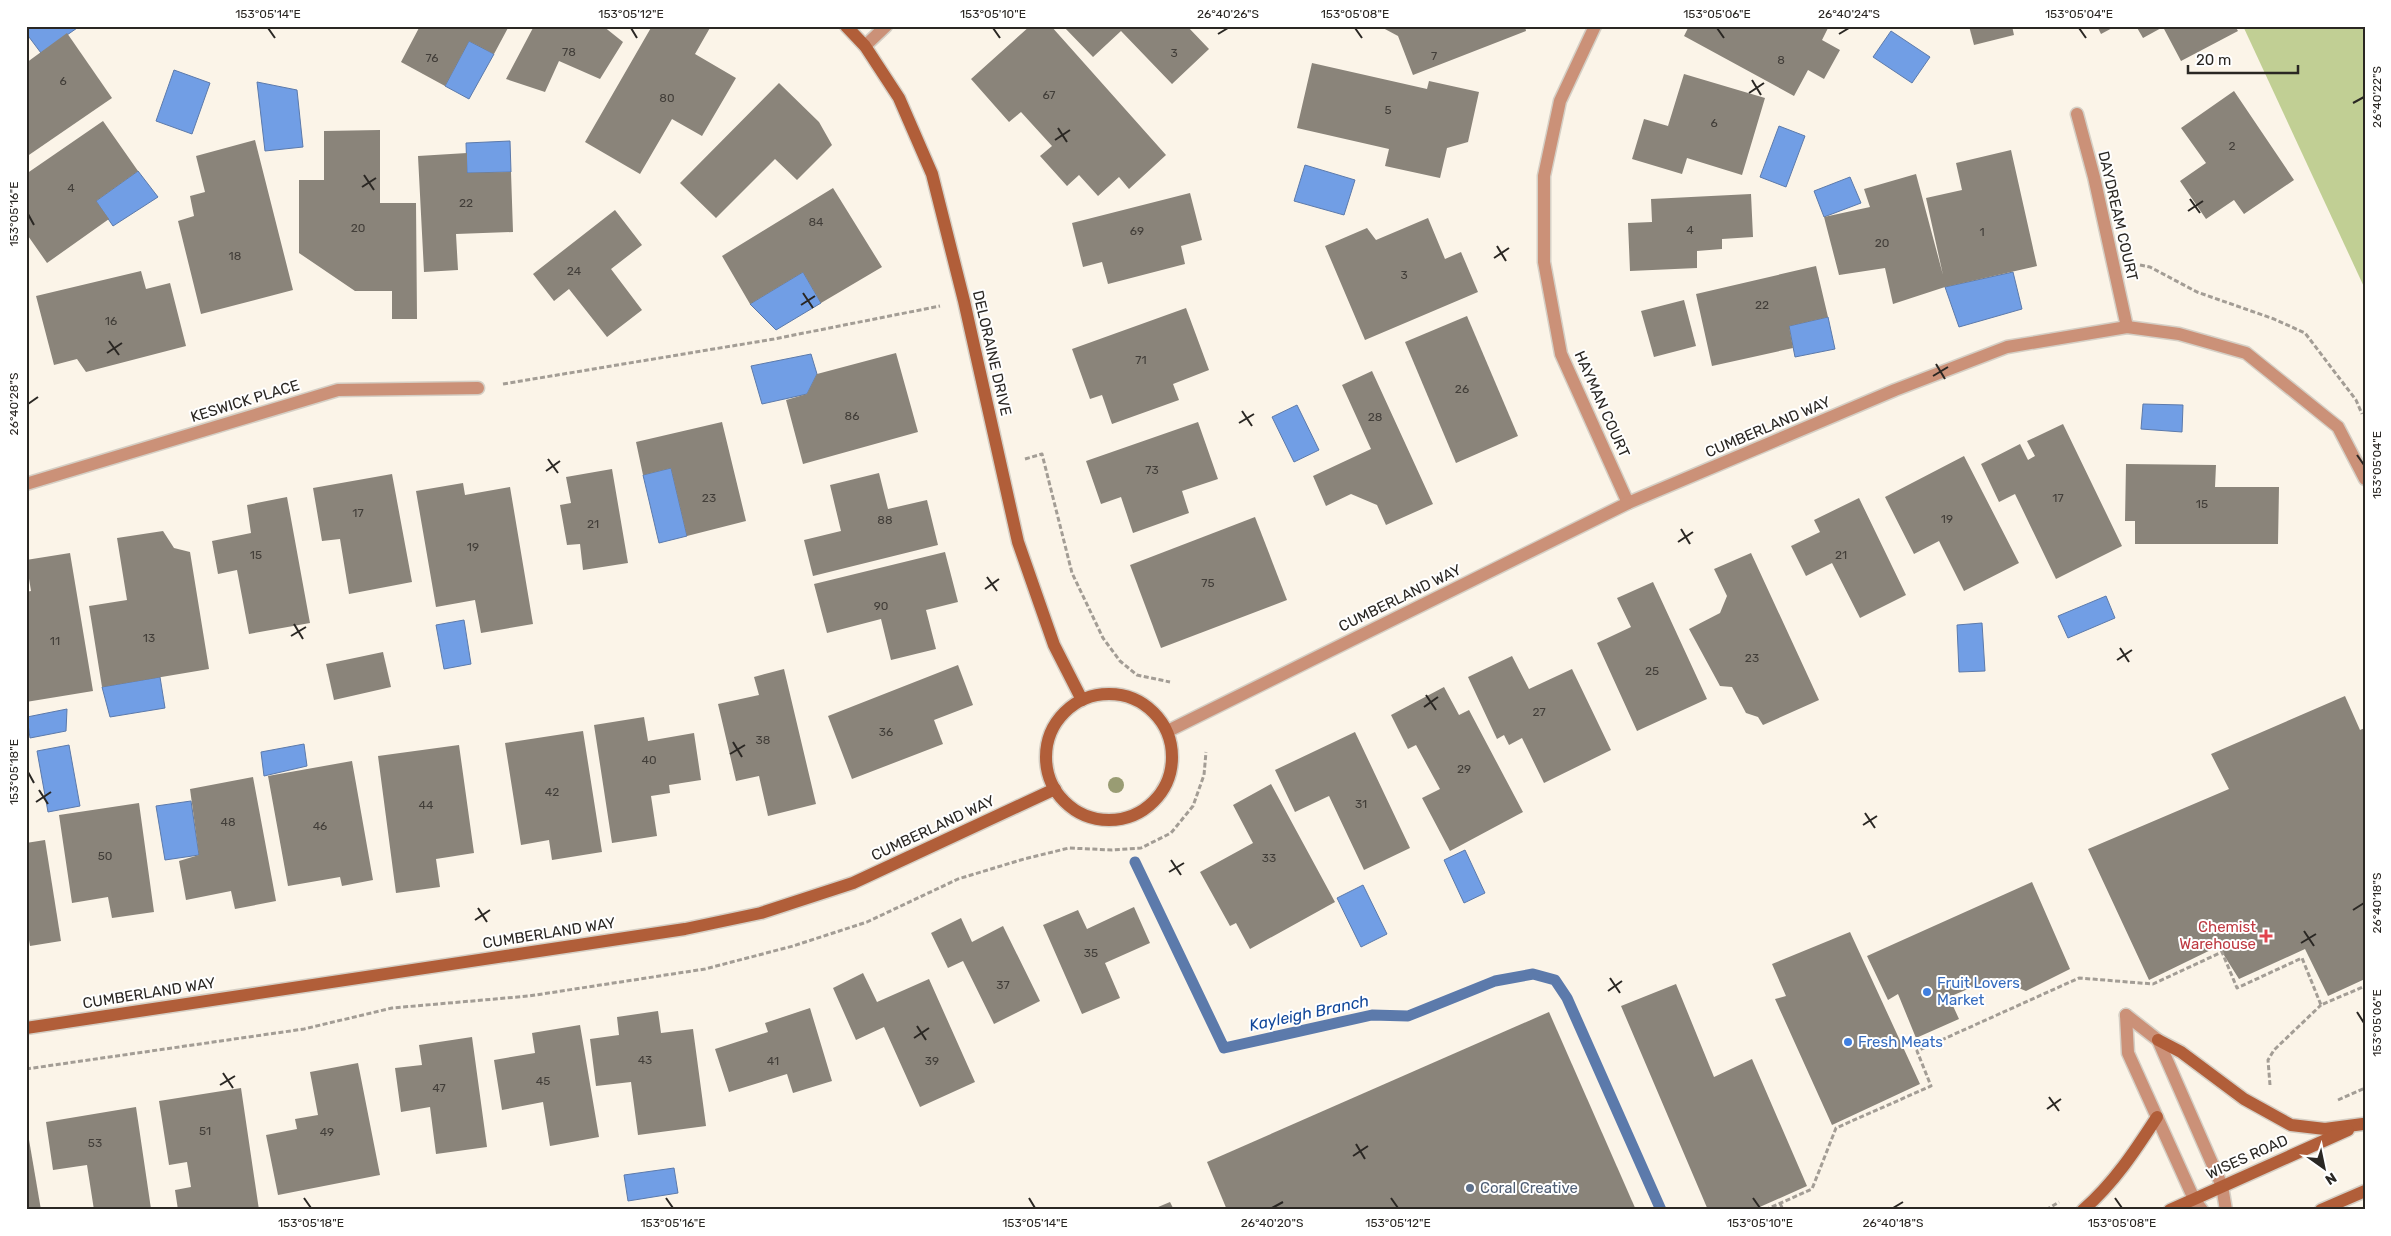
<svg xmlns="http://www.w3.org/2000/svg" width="2391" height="1236" font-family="Rubik,sans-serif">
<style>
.green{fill:#c1cf94}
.water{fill:#719ee5;stroke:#5c7aab}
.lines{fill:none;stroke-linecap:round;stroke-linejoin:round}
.stream{stroke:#5c7aab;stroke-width:11}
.building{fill:#8a847a}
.street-casing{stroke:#d5cfc5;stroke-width:15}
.secondary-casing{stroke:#d5cfc5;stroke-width:15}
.path{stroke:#a39d95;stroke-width:3;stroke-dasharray:5 2.5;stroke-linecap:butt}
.street{stroke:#cb9178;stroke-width:12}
.secondary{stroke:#b15e39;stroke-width:12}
.tree{fill:#999c73}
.ticks{fill:none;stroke:#2a2723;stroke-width:2}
.health-dot{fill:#e0444e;stroke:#fff;stroke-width:2}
.shop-dot{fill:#3f7fe0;stroke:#fff;stroke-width:2}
.service-dot{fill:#5c6f8a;stroke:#fff;stroke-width:2}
.labels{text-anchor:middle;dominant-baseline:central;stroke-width:4;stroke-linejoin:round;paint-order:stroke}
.number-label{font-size:12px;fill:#423e39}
.street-label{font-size:15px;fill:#2a2723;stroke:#fff}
.health-label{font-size:15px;fill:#be3a42;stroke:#fff;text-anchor:end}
.shop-label{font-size:15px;fill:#366cbe;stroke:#fff;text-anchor:start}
.service-label{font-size:15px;fill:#4e5e75;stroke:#fff;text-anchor:start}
.water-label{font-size:16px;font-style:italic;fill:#11479a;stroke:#fff}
.neatline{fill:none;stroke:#2a2723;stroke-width:2}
.ticks-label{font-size:12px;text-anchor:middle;fill:#2a2723}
</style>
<rect width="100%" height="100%" fill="#fbf4e8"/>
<path class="green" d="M2243 26H2365V289Z"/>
<g class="water">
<path d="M29 26H80L41 53 26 33Z"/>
<path d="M1891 31 1930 57 1912 83 1873 57Z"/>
<path d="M469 41 494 54 469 99 445 86Z"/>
<path d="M174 70 210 83 192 134 156 121Z"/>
<path d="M257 82 297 90 303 147 265 151Z"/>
<path d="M1779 126 1805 136 1786 187 1760 177Z"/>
<path d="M510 141 511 172 467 173 466 143Z"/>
<path d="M1305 165 1355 180 1344 215 1294 201Z"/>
<path d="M138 171 158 197 113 226 96 201Z"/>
<path d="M1850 177 1861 203 1824 217 1814 191Z"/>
<path d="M803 272 821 303 776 330 750 304Z"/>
<path d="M2013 272 2022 309 1959 327 1945 287Z"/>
<path d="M1828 317 1835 349 1795 357 1789 326Z"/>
<path d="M811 354 817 374 807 394 762 404 751 366Z"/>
<path d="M2143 404 2183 405 2182 432 2141 429Z"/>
<path d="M1297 405 1319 450 1294 462 1272 417Z"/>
<path d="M671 468 687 536 659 543 643 475Z"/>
<path d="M2106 596 2115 618 2068 638 2058 616Z"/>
<path d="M464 620 471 664 444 669 436 625Z"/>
<path d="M1982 623 1985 671 1959 672 1957 625Z"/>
<path d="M160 677 165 708 110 717 102 687Z"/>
<path d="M67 709 66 731 30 738 27 717Z"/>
<path d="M304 744 307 766 264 776 261 752Z"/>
<path d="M69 745 80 806 48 812 37 751Z"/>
<path d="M191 801 199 855 165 860 156 806Z"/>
<path d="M1465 850 1485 893 1464 903 1444 860Z"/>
<path d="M1363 885 1387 934 1361 947 1337 898Z"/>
<path d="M674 1168 678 1193 628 1201 624 1175Z"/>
</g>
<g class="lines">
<path class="stream" d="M1135 862 1224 1048 1372 1015 1408 1016 1495 981 1533 974 1555 980 1567 998 1661 1210"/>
</g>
<g class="building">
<path d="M420 26H509L494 54 469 41 445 86 401 62Z"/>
<path d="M534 26H603L623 42 600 79 559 61 545 92 506 79Z"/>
<path d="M652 26H711L695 54 736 78 702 136 672 119 640 174 585 142Z"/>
<path d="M1030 26H1051L1166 155 1129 189 1119 177 1098 196 1079 175 1067 186 1040 156 1052 146 1021 112 1009 122 971 79Z"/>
<path d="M1063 26H1187L1209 49 1172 84 1121 31 1093 57Z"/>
<path d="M1384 26H1525L1526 31 1413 75 1398 36 1383 28Z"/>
<path d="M1689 26H1829L1822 40 1840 50 1824 79 1808 70 1794 96 1684 36Z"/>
<path d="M1969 26H2012L2014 35 1974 45Z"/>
<path d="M2097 26H2116L2101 34Z"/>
<path d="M2136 26H2235L2238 31 2181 61 2163 27 2143 38Z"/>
<path d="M67 33 112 98 26 157V63Z"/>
<path d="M1312 63 1427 89 1429 81 1479 92 1468 142 1447 148 1440 178 1385 166 1389 149 1297 128Z"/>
<path d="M1684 74 1765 98 1742 175 1687 158 1682 174 1632 159 1644 119 1668 126Z"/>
<path d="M779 83 819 122 832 145 797 180 775 159 716 218 680 183Z"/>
<path d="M2234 91 2294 180 2244 214 2234 200 2206 219 2180 181 2206 163 2181 128Z"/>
<path d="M103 121 138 171 96 201 109 219 47 263 26 233V174Z"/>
<path d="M380 130V203H416L417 319H392V291H355L299 253V180H324V131Z"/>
<path d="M255 140 293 290 201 314 178 221 194 216 190 196 205 192 196 156Z"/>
<path d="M2011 150 2037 266 1945 287 1893 304 1885 268 1839 275 1824 217 1870 207 1864 189 1916 174 1943 275 1926 198 1962 190 1956 163Z"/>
<path d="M467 153V173L511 172 513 232 456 234 458 270 424 272 418 156Z"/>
<path d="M833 188 882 267 821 303 803 272 750 304 722 256Z"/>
<path d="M1190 193 1202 240 1181 246 1185 264 1108 284 1102 262 1083 267 1072 223Z"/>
<path d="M1751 194 1753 237 1722 239V249L1697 251V268L1630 271 1628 223 1652 222 1651 199Z"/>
<path d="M615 210 642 245 611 269 642 310 607 337 569 289 554 301 533 274Z"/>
<path d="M1428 218 1445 259 1461 252 1478 292 1365 340 1325 246 1367 228 1376 240Z"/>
<path d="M1816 266 1828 317 1789 326 1793 348 1712 366 1696 294Z"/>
<path d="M141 271 146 289 170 283 186 346 86 372 77 359 54 365 36 296Z"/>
<path d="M1684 300 1696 346 1654 357 1641 311Z"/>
<path d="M1186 308 1209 370 1173 384 1179 400 1112 424 1102 395 1090 399 1072 349Z"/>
<path d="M1467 316 1518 436 1456 463 1405 342Z"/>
<path d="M896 353 918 432 803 464 786 400 807 394 817 374Z"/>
<path d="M1372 371 1433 504 1386 525 1377 505 1351 494 1326 506 1313 476 1371 449 1342 385Z"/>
<path d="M722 422 746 521 687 536 671 468 643 475 636 442Z"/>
<path d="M1198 422 1218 479 1182 491 1189 513 1133 533 1121 497 1101 504 1086 461Z"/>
<path d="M2063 424 2122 546 2056 579 2015 494 1999 502 1981 464 2020 444 2028 460 2035 456 2027 441Z"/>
<path d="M1964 456 2019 563 1964 591 1939 541 1914 554 1885 497Z"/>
<path d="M2126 464 2216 465 2215 487H2279L2278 544H2135V521H2125Z"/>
<path d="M612 469 628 563 583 570 580 544 567 545 560 505 571 503 566 477Z"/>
<path d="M879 473 888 509 927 500 938 545 813 576 804 540 841 531 830 485Z"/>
<path d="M392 474 412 582 349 594 340 539 322 541 313 488Z"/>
<path d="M463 483 465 495 510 487 533 624 481 633 475 600 436 607 416 491Z"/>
<path d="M287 497 310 623 249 634 237 570 218 574 212 541 251 533 247 505Z"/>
<path d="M1859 498 1906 595 1860 618 1832 563 1806 576 1791 546 1820 532 1814 520Z"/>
<path d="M1255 517 1287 600 1161 648 1130 565Z"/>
<path d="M163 531 174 548 190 552 209 669 102 687 89 606 127 600 117 538Z"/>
<path d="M945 552 958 602 926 610 936 649 891 660 881 619 827 633 814 584Z"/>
<path d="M70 553 93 691 26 702V592L31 591 26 560Z"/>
<path d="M1751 553 1819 700 1763 725 1758 717 1746 713 1732 687 1720 686 1689 629 1720 613 1727 596 1714 569Z"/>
<path d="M1653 582 1707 699 1637 731 1597 643 1631 627 1617 598Z"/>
<path d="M383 652 391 687 334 700 326 664Z"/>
<path d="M1512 656 1529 689 1572 669 1611 750 1544 783 1522 738 1509 745 1504 735 1497 739 1468 677Z"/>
<path d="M958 665 973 705 934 720 943 744 852 779 828 716Z"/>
<path d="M784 669 816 804 768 816 759 776 736 781 718 704 759 695 754 677Z"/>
<path d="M1444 687 1459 715 1469 710 1523 812 1450 851 1422 798 1440 789 1416 745 1408 749 1391 715Z"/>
<path d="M2345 696 2360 730 2365 728V979L2328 996 2305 949 2239 979 2222 952 2223 944 2149 980 2088 849 2229 789 2211 754Z"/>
<path d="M644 717 648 741 694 733 701 780 669 785 670 793 651 796 657 836 612 843 594 725Z"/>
<path d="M583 731 602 852 552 860 549 840 521 845 505 743Z"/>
<path d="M1355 732 1410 848 1364 870 1329 796 1295 812 1275 770Z"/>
<path d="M459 745 474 853 436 859 440 887 396 893 378 756Z"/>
<path d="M352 761 373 880 342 886 340 877 288 886 268 776Z"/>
<path d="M253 777 276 901 235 909 231 891 186 900 179 861 199 855 190 789Z"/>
<path d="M1271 784 1335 902 1250 949 1236 923 1230 926 1200 872 1253 843 1233 805Z"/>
<path d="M139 803 154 912 112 918 108 897 72 903 59 815Z"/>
<path d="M45 840 61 941 30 946 26 922V843Z"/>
<path d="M2032 882 2070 969 2026 991 1994 978 1949 997 1959 1019 1916 1038 1898 994 1888 1000 1867 956Z"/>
<path d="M1134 907 1150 943 1105 963 1120 998 1082 1014 1043 925 1078 910 1087 929Z"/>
<path d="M961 918 972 942 1003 926 1040 1001 994 1024 963 961 948 968 931 933Z"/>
<path d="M1850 932 1920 1084 1832 1125 1775 999 1786 996 1772 964Z"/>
<path d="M863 973 877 1002 929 979 975 1082 920 1107 884 1027 856 1040 833 988Z"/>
<path d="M1676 984 1714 1077 1752 1059 1807 1186 1753 1210H1708L1621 1006Z"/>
<path d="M810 1008 832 1081 793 1093 787 1074 729 1092 715 1049 768 1032 765 1023Z"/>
<path d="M658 1011 661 1033 693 1029 706 1126 638 1135 631 1082 596 1086 590 1039 619 1035 617 1017Z"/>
<path d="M1549 1012 1636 1210H1227L1207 1162Z"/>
<path d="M580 1025 599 1137 550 1146 543 1102 502 1110 494 1060 535 1053 532 1033Z"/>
<path d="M472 1037 487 1147 436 1154 430 1107 401 1112 395 1068 422 1065 419 1045Z"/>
<path d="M358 1063 380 1175 278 1195 266 1135 297 1129 295 1119 318 1115 310 1072Z"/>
<path d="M241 1088 259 1210H178L175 1190 191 1187 187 1162 169 1165 159 1101Z"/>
<path d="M136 1107 151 1209 94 1210 87 1165 53 1170 46 1122Z"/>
<path d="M26 1128H27L41 1210H26Z"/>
<path d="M1170 1202 1174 1210H1151Z"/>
</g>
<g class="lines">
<defs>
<g id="street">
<path d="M1595 26 1560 101 1544 176V262L1561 354 1628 503"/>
<path d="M865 46 886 26"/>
<path d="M2077 114 2094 177 2127 327"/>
<path d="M26 484 338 390 478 388"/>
<path d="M1168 731 1628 503 1895 390 2007 347 2127 327 2179 334 2246 353 2338 427 2365 479"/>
<path d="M2126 1015 2158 1040 2222 1186 2226 1210"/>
<path d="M2126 1015 2128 1053 2194 1199 2202 1210"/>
</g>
<g id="secondary">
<path d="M846 26 865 46 899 98 932 174 964 301 1018 542 1054 645 1082 700"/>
<circle cx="1109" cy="757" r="63"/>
<path d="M26 1028 685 929 761 913 853 883 1055 789"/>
<path d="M2158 1040 2181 1052 2244 1099 2291 1125 2325 1129 2363 1124"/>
<path d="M2083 1210C2114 1183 2135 1151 2157 1117"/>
<path d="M2170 1210 2348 1130"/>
<path d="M2321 1210 2365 1191"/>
</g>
</defs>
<use href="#street" class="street-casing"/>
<use href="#secondary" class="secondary-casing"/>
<g class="path">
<path d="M2140 265 2150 267 2197 292 2274 319 2305 333 2356 400 2362 414"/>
<path d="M503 384 774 339 940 306"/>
<path d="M1025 459 1042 454 1072 573 1103 638 1120 661 1137 675 1170 682"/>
<path d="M26 1069 304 1029 392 1008 529 996 705 969 793 946 867 922 958 879 1024 859 1069 848 1112 850 1141 848 1171 833 1193 806 1204 775 1206 752"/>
<path d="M2270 1085 2268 1060 2274 1050 2321 1005"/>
<path d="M2338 1100 2365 1088"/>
<path d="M1780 1203 1783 1210"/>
<path d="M1765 1210 1812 1189 1836 1128 1931 1086 1917 1051 2079 978 2153 984 2222 952 2237 988 2302 958 2321 1005 2365 986"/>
<path d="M2046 1210 2059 1202"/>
</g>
<use href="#street" class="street"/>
<use href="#secondary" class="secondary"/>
</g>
<circle class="tree" cx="1116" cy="785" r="8"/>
<path class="ticks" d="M268 28 275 38M631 28 637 38M993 28 1000 38M1355 28 1362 38M1717 28 1724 38M2079 28 2086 38M1218 34 1228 28M1839 34 1849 28M1752 80 1761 95M1749 93 1764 83M2353 103 2364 97M1058 128 1067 142M1055 140 1070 130M364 175 374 190M362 187 376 178M2190 199 2200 213M2188 211 2203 201M28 214 34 225M1497 246 1506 261M1494 258 1509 248M803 293 813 308M801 305 815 296M109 341 119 355M107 353 122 343M1936 364 1945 379M1933 376 1948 367M28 404 38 397M1242 411 1252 426M1239 423 1254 414M2357 455 2364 465M548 459 558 473M546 471 560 461M1681 529 1690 544M1678 542 1693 532M987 577 997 591M985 589 999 579M294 624 303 639M291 636 306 627M2120 648 2129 662M2117 660 2132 650M1426 695 1436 710M1424 707 1438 697M733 742 742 757M730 754 745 745M28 772 34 783M39 790 48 804M36 802 51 792M1865 813 1875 828M1863 825 1877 816M1171 860 1181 875M1169 872 1184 863M478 908 487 922M2353 910 2364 903M475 920 490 910M2304 931 2314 946M2301 943 2316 934M1610 978 1620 993M1608 991 1622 981M2357 1012 2364 1023M917 1026 926 1040M914 1038 929 1028M223 1073 233 1088M220 1085 235 1076M2049 1097 2059 1111M2047 1109 2061 1099M1356 1144 1365 1159M1353 1156 1368 1146M304 1198 311 1208M666 1198 673 1208M1029 1198 1035 1208M1391 1198 1398 1208M1753 1198 1760 1208M2115 1198 2122 1208M1272 1208 1283 1202M1893 1208 1903 1202"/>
<path class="health-dot" d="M2263.5 928.5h5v5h5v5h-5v5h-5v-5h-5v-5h5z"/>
<g class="shop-dot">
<circle cx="1927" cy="992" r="5"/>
<circle cx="1848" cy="1042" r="5"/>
</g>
<circle class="service-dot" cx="1470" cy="1188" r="5"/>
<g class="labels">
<g class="number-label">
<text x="569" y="52">78</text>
<text x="1174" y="53">3</text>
<text x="1434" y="56">7</text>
<text x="432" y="58">76</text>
<text x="1781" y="60">8</text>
<text x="63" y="81">6</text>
<text x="1049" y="95">67</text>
<text x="667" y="98">80</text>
<text x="1388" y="110">5</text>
<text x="1714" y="123">6</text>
<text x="2232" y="146">2</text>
<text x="71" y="188">4</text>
<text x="466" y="203">22</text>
<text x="816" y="222">84</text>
<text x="358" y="228">20</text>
<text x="1690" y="230">4</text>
<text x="1137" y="231">69</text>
<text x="1982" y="232">1</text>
<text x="1882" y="243">20</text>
<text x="235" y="256">18</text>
<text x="574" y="271">24</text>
<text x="1404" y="275">3</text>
<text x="1762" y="305">22</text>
<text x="111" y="321">16</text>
<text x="1141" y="360">71</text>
<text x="1462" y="389">26</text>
<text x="852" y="416">86</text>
<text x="1375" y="417">28</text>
<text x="1152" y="470">73</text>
<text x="709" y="498">23</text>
<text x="2058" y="498">17</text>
<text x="2202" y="504">15</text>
<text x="358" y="513">17</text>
<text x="1947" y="519">19</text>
<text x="885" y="520">88</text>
<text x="593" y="524">21</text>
<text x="473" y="547">19</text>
<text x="256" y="555">15</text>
<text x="1841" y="555">21</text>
<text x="1208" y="583">75</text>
<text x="881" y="606">90</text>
<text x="149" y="638">13</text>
<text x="55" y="641">11</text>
<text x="1752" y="658">23</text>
<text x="1652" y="671">25</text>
<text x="1539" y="712">27</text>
<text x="886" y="732">36</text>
<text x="763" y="740">38</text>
<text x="649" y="760">40</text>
<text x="1464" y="769">29</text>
<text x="552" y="792">42</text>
<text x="1361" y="804">31</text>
<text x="426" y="805">44</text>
<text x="228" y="822">48</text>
<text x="320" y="826">46</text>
<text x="105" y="856">50</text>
<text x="1269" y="858">33</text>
<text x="1091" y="953">35</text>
<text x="1003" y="985">37</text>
<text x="645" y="1060">43</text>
<text x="773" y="1061">41</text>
<text x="932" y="1061">39</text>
<text x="543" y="1081">45</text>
<text x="439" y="1088">47</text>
<text x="205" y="1131">51</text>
<text x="327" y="1132">49</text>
<text x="95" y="1143">53</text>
</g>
<g class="street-label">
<text transform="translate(2118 216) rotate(77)">DAYDREAM COURT</text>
<text transform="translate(992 353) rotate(77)">DELORAINE DRIVE</text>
<text transform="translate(245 401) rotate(-17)">KESWICK PLACE</text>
<text transform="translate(1602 404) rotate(66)">HAYMAN COURT</text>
<text transform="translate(1768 427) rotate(-23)">CUMBERLAND WAY</text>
<text transform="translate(1400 598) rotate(-26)">CUMBERLAND WAY</text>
<text transform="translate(933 828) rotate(-25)">CUMBERLAND WAY</text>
<text transform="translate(549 933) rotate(-9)">CUMBERLAND WAY</text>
<text transform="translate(149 993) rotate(-9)">CUMBERLAND WAY</text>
<text transform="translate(2247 1157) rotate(-24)">WISES ROAD</text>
</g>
<g class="health-label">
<text x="2256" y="927">Chemist<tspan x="2256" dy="17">Warehouse</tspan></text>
</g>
<g class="shop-label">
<text x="1937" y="983">Fruit Lovers<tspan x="1937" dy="17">Market</tspan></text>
<text x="1858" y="1042">Fresh Meats</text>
</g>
<g class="service-label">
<text x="1480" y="1188">Coral Creative</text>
</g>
<g class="water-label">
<text transform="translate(1309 1013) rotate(-12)">Kayleigh Branch</text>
</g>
</g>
<rect width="2391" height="1236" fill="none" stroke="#ffffff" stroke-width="55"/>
<g transform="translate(2324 1168) rotate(147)" stroke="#ffffff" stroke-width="4" paint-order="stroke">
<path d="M0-4L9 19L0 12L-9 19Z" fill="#2a2723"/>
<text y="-8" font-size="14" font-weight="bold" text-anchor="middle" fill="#2a2723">N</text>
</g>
<path d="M2188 65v8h110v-8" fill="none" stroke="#2a2723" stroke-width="2.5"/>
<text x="2196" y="65" font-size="15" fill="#2a2723" stroke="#ffffff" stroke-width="4" paint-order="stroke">20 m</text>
<rect x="28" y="28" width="2336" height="1180" class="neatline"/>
<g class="ticks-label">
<text x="268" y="18">153°05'14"E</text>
<text x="631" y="18">153°05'12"E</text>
<text x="993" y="18">153°05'10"E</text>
<text x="1228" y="18">26°40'26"S</text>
<text x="1355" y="18">153°05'08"E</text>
<text x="1717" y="18">153°05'06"E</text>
<text x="1849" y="18">26°40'24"S</text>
<text x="2079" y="18">153°05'04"E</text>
<text transform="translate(2377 97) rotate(-90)" y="4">26°40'22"S</text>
<text transform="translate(14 214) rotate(-90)" y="4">153°05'16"E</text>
<text transform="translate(14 404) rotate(-90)" y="4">26°40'28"S</text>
<text transform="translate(2377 465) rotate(-90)" y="4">153°05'04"E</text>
<text transform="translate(14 772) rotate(-90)" y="4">153°05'18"E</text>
<text transform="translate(2377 903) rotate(-90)" y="4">26°40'18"S</text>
<text transform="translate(2377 1023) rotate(-90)" y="4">153°05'06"E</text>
<text x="311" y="1227">153°05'18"E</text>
<text x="673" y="1227">153°05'16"E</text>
<text x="1035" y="1227">153°05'14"E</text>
<text x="1272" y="1227">26°40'20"S</text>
<text x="1398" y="1227">153°05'12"E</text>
<text x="1760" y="1227">153°05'10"E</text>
<text x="1893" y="1227">26°40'18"S</text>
<text x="2122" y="1227">153°05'08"E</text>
</g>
</svg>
